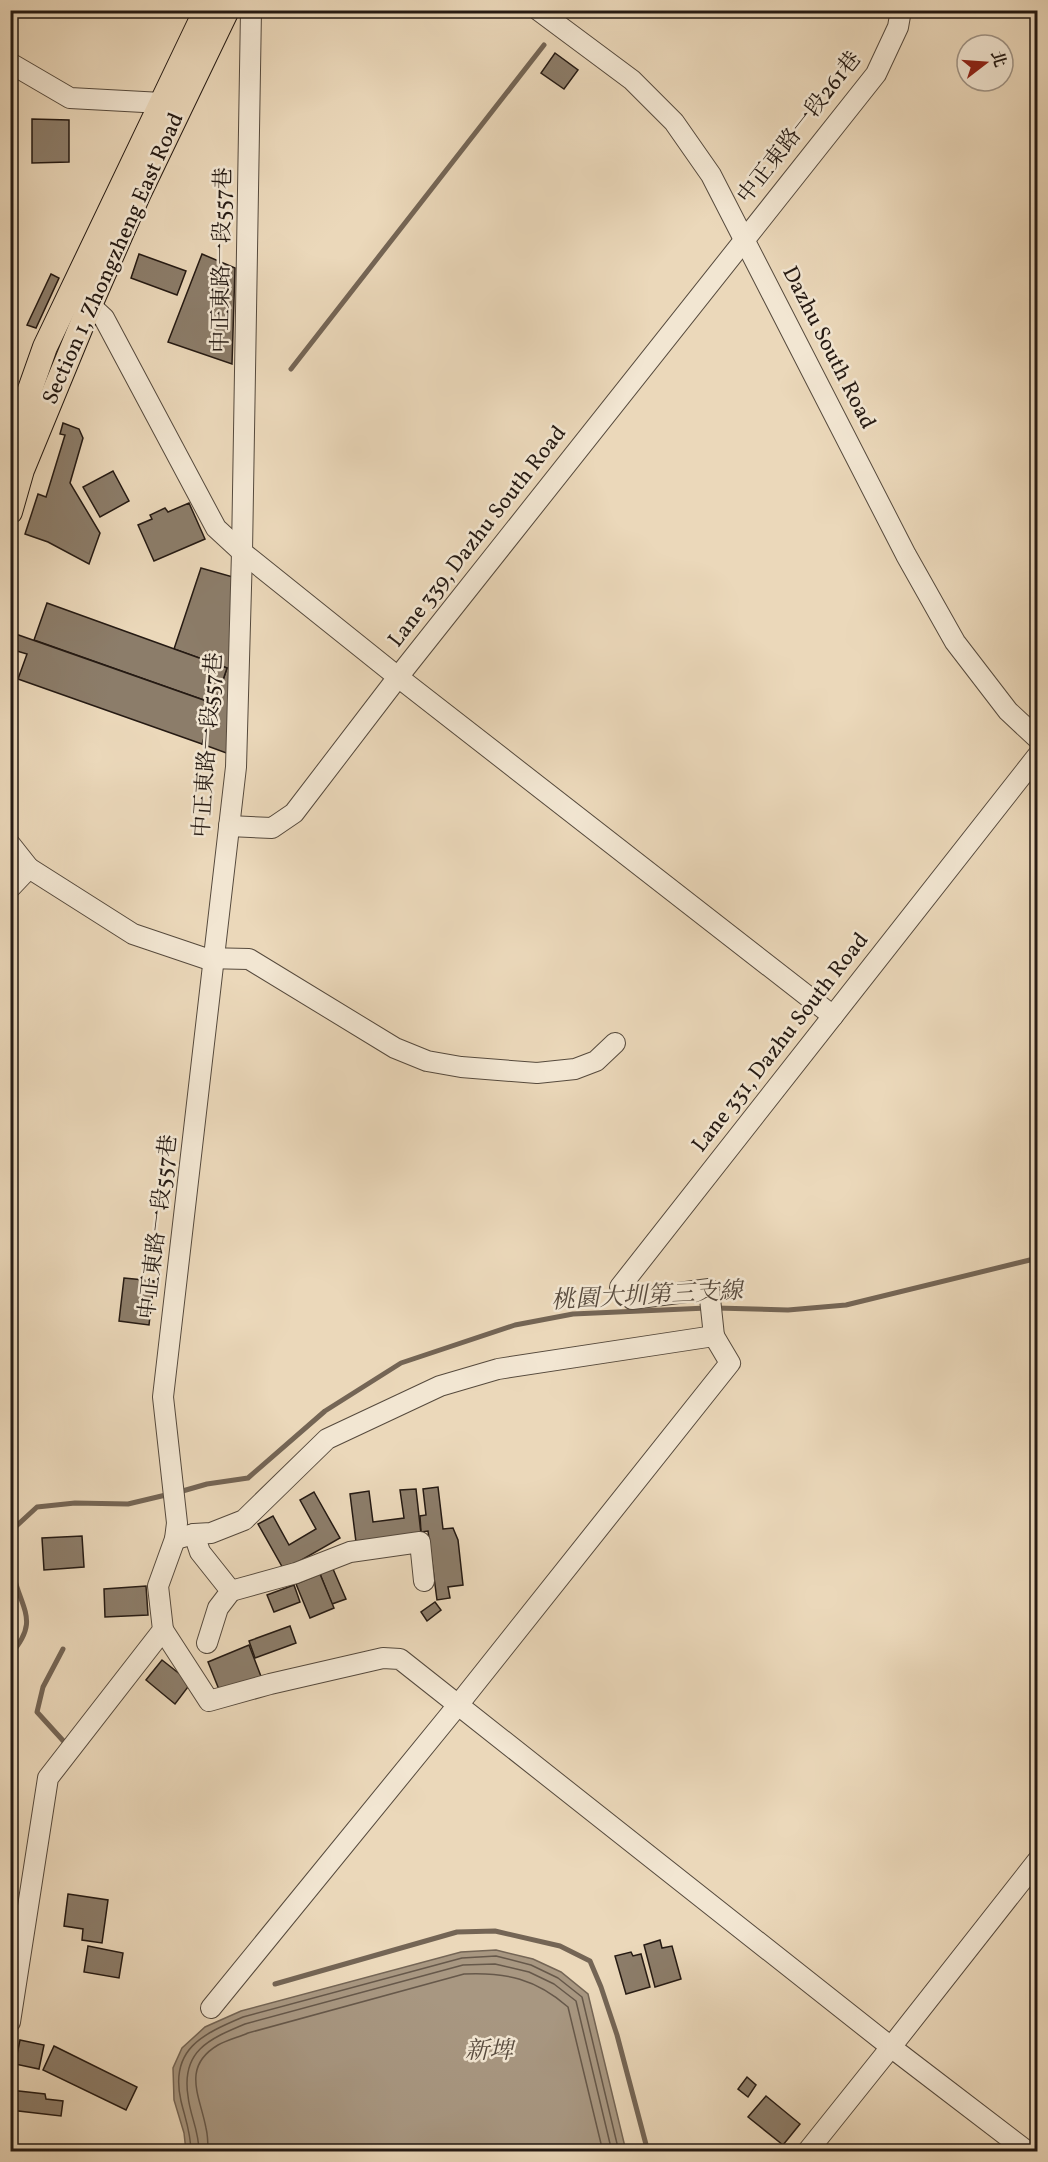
<svg xmlns="http://www.w3.org/2000/svg" width="1048" height="2162" font-family="Vollkorn,'Noto Serif TC',serif">
<style>
.water{fill:#a89781;stroke:#746555;stroke-width:1.5}
.lines{fill:none;stroke-linecap:round;stroke-linejoin:round}
.shore{stroke:#66584a;stroke-width:1.5}
.stream{stroke:#746555;stroke-width:5}
.building{fill:#8c7d6a;stroke:#251a13;stroke-width:1.5}
.minor-casing{stroke:#564a3d;stroke-width:22}
.major-casing{stroke:#251a13;stroke-width:26}
.minor{stroke:#f2e6d2;stroke-width:20}
.major{stroke:#ebd8ba;stroke-width:24}
.labels{text-anchor:middle;dominant-baseline:central;stroke-width:5;stroke-linejoin:round;paint-order:stroke}
.street-label{font-size:22px;fill:#251a13;stroke:#f2e6d2}
.water-label{font-size:24px;font-style:italic;fill:#594c3f;stroke:#f2e6d2}
</style>
<rect width="100%" height="100%" fill="#ebd8ba"/>
<filter id="stains"><feTurbulence type="fractalNoise" baseFrequency=".00333" numOctaves="4"/><feColorMatrix values="0 0 0 0 .2 0 0 0 0 .09 0 0 0 0 .02 0 0 0 .5 -.17"/></filter>
<radialGradient id="worn" r=".72"><stop offset=".6" stop-color="#630" stop-opacity="0"/><stop offset="1" stop-color="#630" stop-opacity=".3"/></radialGradient>
<path class="water" d="M496 1950 533 1959 561 1972 588 1994 626 2151H186L184 2133 174 2100 173 2068 182 2048 205 2027 241 2011 461 1952Z"/>
<g class="lines">
<g class="shore">
<path d="M191 2152C191 2133 185 2118 181 2101 169 2049 203 2034 243 2017L462 1958 496 1956 531 1965 558 1978 582 1997 619 2152"/>
<path d="M199 2152C199 2130 190 2116 188 2096 181 2051 209 2039 245 2024L463 1965 495 1964 529 1972 554 1984 576 2001 612 2152"/>
<path d="M208 2152C208 2144 208 2136 206 2128 200 2096 181 2067 218 2045 227 2040 239 2037 248 2033L464 1974C506 1972 536 1979 568 2007L603 2152"/>
</g>
<g class="stream">
<path d="M291 369 544 45"/>
<path d="M716 1308 788 1310 846 1305 1038 1258"/>
<path d="M179 1492 207 1484 248 1478 325 1411 401 1363 515 1325 573 1314 707 1308"/>
<path d="M63 1649 43 1687 37 1712 67 1745"/>
<path d="M10 1655C39 1622 23 1612 14 1577 11 1562 12 1545 12 1530L37 1507 75 1503 128 1504 170 1494"/>
<path d="M275 1984 457 1932 495 1931 560 1946 590 1961 601 1987 617 2035 648 2152"/>
</g>
</g>
<g class="building">
<path d="M555 53 578 70 564 89 541 73Z"/>
<path d="M32 119 69 120V162L32 163Z"/>
<path d="M139 254 186 271 177 295 131 278Z"/>
<path d="M202 254 235 268 232 364 168 342Z"/>
<path d="M51 274 59 278 36 328 27 325Z"/>
<path d="M63 423 79 429 83 438 70 483 100 533 89 564 48 542 25 534 38 494 46 497 65 435 60 434Z"/>
<path d="M113 471 129 501 100 517 83 487Z"/>
<path d="M189 503 205 539 154 561 138 525 152 519 150 515 165 508 168 512Z"/>
<path d="M201 568 233 577 229 754 202 744 227 668 174 649Z"/>
<path d="M47 603 227 668 215 704 34 640Z"/>
<path d="M10 632 215 704 202 744 18 679 27 654 10 649Z"/>
<path d="M124 1278 154 1281 149 1325 119 1321Z"/>
<path d="M438 1487 443 1529 453 1528 458 1540 463 1585 448 1587 450 1598 437 1600 428 1531 421 1532 420 1516 426 1515 423 1489Z"/>
<path d="M416 1489 421 1534 356 1542 350 1494 369 1491 373 1522 404 1518 400 1490Z"/>
<path d="M314 1492 340 1538 284 1570 258 1524 273 1516 289 1545 316 1529 300 1500Z"/>
<path d="M82 1536 84 1567 44 1570 42 1538Z"/>
<path d="M333 1569 346 1599 332 1604 320 1574Z"/>
<path d="M320 1574 334 1608 310 1618 296 1584Z"/>
<path d="M294 1585 300 1602 274 1612 267 1595Z"/>
<path d="M146 1586 148 1615 105 1617 104 1589Z"/>
<path d="M435 1602 441 1610 427 1621 421 1612Z"/>
<path d="M290 1626 296 1643 255 1658 249 1641Z"/>
<path d="M249 1645 262 1679 220 1692 208 1662Z"/>
<path d="M162 1660 191 1683 175 1704 146 1680Z"/>
<path d="M68 1894 108 1900 102 1943 82 1940 83 1929 64 1926Z"/>
<path d="M660 1940 662 1948 672 1946 681 1979 655 1987 644 1945Z"/>
<path d="M88 1946 123 1953 119 1978 84 1972Z"/>
<path d="M631 1952 633 1956 641 1954 650 1987 626 1994 615 1956Z"/>
<path d="M20 2040 44 2045 39 2069 15 2064Z"/>
<path d="M54 2046 137 2087 126 2110 43 2070Z"/>
<path d="M747 2077 756 2085 748 2097 738 2089Z"/>
<path d="M10 2090 45 2094 46 2099 63 2101 61 2116 10 2110Z"/>
<path d="M766 2096 800 2124 783 2145 748 2117Z"/>
</g>
<g class="lines">
<defs>
<g id="minor">
<path d="M538 10 632 80 674 122 711 175 906 555 955 642 1008 711 1038 739"/>
<path d="M10 63 70 98 162 103 174 108"/>
<path d="M90 305 104 318 216 528 242 552 398 677 833 1016"/>
<path d="M229 826 272 828 294 813 398 677 876 74 898 27 901 10"/>
<path d="M10 844 29 868"/>
<path d="M10 888 29 868 133 934 204 958 249 959 395 1048 427 1061 461 1067 537 1073 575 1069 596 1061 615 1043"/>
<path d="M714 1336 709 1289 632 1299 620 1287 1038 755"/>
<path d="M194 1534 200 1552 231 1591 218 1608 207 1643"/>
<path d="M175 1539 194 1534 211 1533 244 1520 327 1439 440 1386 498 1369 714 1336 730 1363 458 1705 211 2008"/>
<path d="M231 1591 296 1573 350 1552 420 1542 424 1581"/>
<path d="M163 1630 209 1701 270 1684 383 1658 400 1659 896 2051 1028 2152"/>
<path d="M10 2022 48 1778 163 1630 158 1586 175 1539 177 1523 163 1397 236 767 242 552 251 10"/>
<path d="M807 2152 891 2047 1038 1860"/>
</g>
<g id="major">
<path d="M10 446 45 347 206 10"/>
<path d="M10 512 22 470 90 305 139 193 227 10"/>
</g>
</defs>
<use href="#minor" class="minor-casing"/>
<use href="#major" class="major-casing"/>
<use href="#minor" class="minor"/>
<use href="#major" class="major"/>
</g>
<g class="labels">
<g class="street-label">
<text transform="translate(800 128) rotate(-52)">中正東路一段261巷</text>
<text transform="translate(114 259) rotate(-66)">Section 1, Zhongzheng East Road</text>
<text transform="translate(223 260) rotate(-89)">中正東路一段557巷</text>
<text transform="translate(828 348) rotate(63)">Dazhu South Road</text>
<text transform="translate(478 537) rotate(-52)">Lane 339, Dazhu South Road</text>
<text transform="translate(209 745) rotate(-86)">中正東路一段557巷</text>
<text transform="translate(781 1043) rotate(-52)">Lane 331, Dazhu South Road</text>
<text transform="translate(159 1227) rotate(-83)">中正東路一段557巷</text>
</g>
<g class="water-label">
<text transform="translate(647 1297) rotate(-3)">桃園大圳第三支線</text>
<text x="489" y="2052">新埤</text>
</g>
</g>
<rect width="1048" height="2162" fill="none" stroke="#ebd8ba" stroke-width="36"/>
<rect x="12" y="12" width="1024" height="2138" fill="none" stroke="#251a13" stroke-width="3"/>
<rect x="18" y="18" width="1012" height="2126" fill="none" stroke="#251a13" stroke-width="1.5"/>
<g transform="translate(985 63) rotate(73)"><circle r="28" fill="#f2e6d2" stroke="#a09486" stroke-width="1.5"/>
<path d="M0-4.5L10 22L0 15L-10 22Z" fill="#8f2418"/>
<text y="-9" font-size="16" font-weight="bold" text-anchor="middle" fill="#251a13">北</text>
</g>
<rect width="100%" height="100%" filter="url(#stains)"/>
<rect width="100%" height="100%" fill="url(#worn)"/>
</svg>
